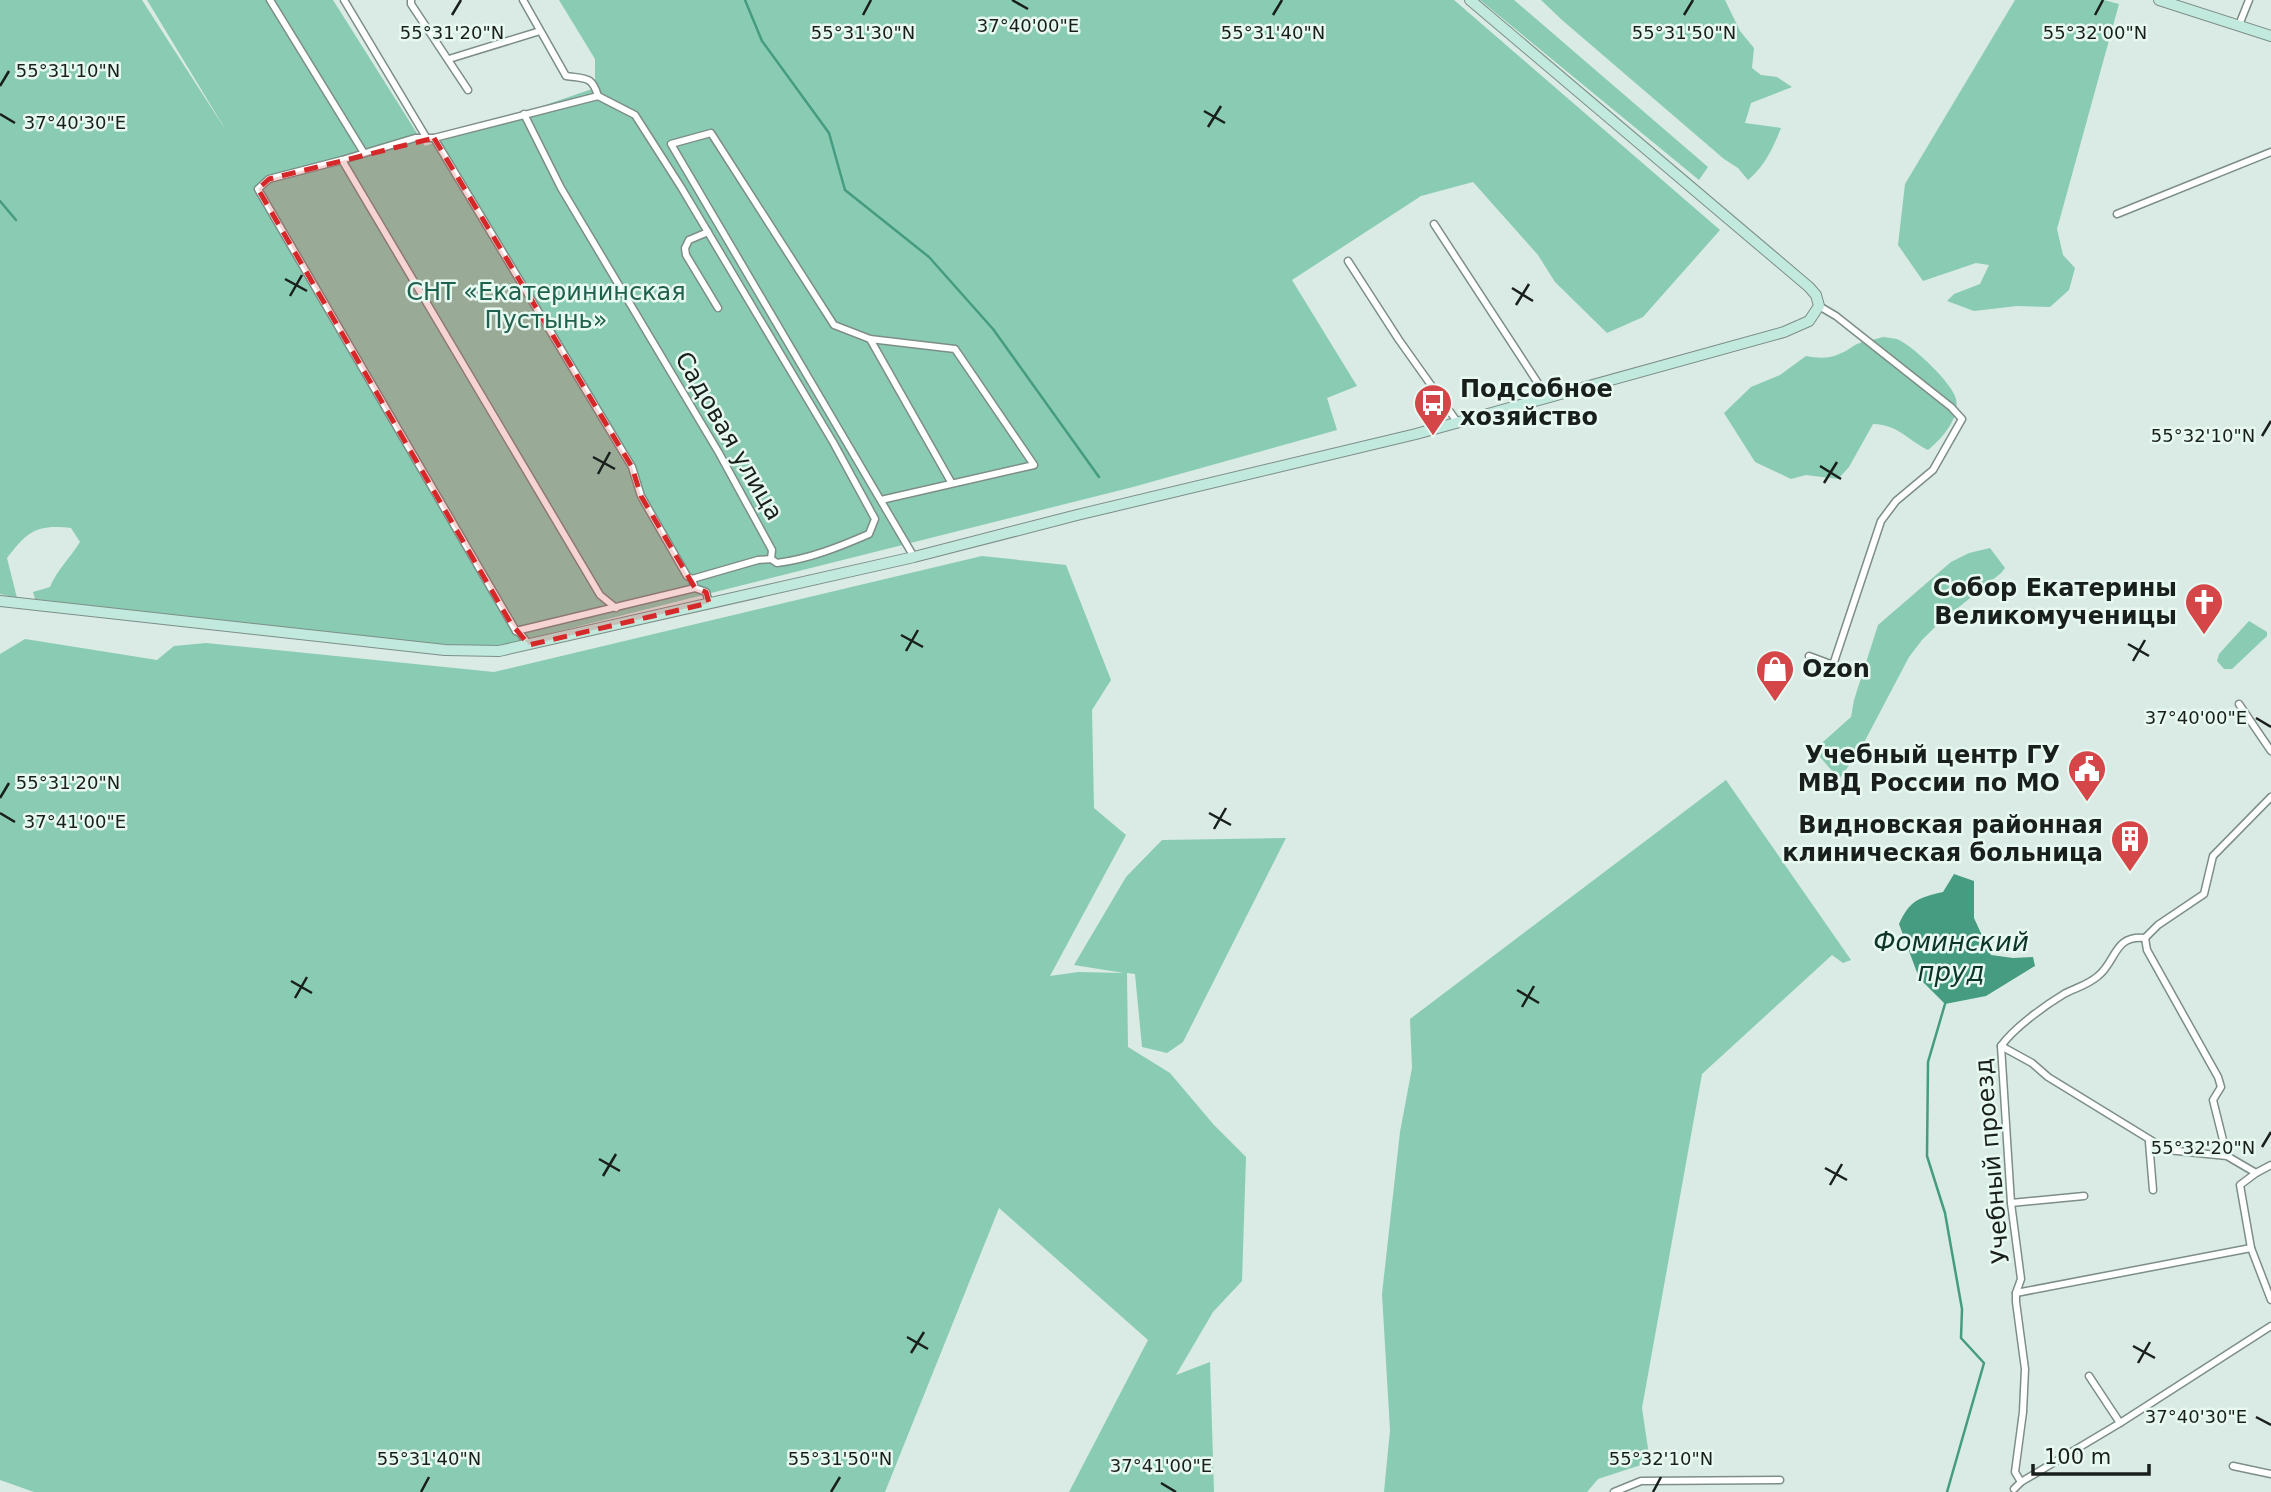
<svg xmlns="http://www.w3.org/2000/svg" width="2271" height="1492" font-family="'DejaVu Sans',sans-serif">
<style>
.green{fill:#8acbb3}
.water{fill:#469c80}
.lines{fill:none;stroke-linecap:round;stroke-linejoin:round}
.stream{stroke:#469c80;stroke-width:2.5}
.street-casing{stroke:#7d8e87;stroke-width:9}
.secondary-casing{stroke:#7d8e87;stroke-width:12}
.street{stroke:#fff;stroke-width:6}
.secondary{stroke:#c1e9de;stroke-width:10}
.marked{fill:#d62828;fill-opacity:0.2;stroke:#d62828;stroke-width:5;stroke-dasharray:14 9;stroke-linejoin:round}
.ticks{fill:none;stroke:#191f1c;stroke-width:2.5}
.labels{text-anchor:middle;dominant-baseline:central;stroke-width:5;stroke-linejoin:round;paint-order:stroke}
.park-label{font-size:24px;fill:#1f614d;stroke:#e7f9f1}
.poi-label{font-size:24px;font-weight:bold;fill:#191f1c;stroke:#e7f9f1;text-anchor:end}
.street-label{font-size:24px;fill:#191f1c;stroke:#e7f9f1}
.water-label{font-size:26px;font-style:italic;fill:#0d3529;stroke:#e7f9f1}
.ticks-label{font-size:18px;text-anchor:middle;fill:#191f1c;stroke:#e7f9f1;stroke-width:5;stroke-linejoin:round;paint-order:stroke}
</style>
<rect width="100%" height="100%" fill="#d9ebe4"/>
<g class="green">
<path d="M0 0H142L227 132 147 0H333L425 146 595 88V59L559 0H1454L1720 230 1643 317 1607 333 1555 282 1538 255 1473 182 1421 196 1292 280 1357 386 1327 398 1337 430 1133 487 492 648 461 649 35 599 33 592 50 587C57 570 70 558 80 542L71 528C36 524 27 532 7 558L17 598 0 594Z"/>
<path d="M1480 0H1514L1708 167 1699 180Z"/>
<path d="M1541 0H1725L1740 31 1754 48 1752 68 1761 75 1777 77 1792 87 1751 103 1745 123 1781 128C1773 148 1765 166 1748 180L1738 168 1724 159 1562 20Z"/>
<path d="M2015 0H2104L2119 4 2057 229 2063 255 2075 268 2069 290 2050 307 2017 306 1974 311 1947 301 1954 294 1980 284 1989 265 1976 263 1923 281 1898 245 1905 184Z"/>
<path d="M1883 337C1888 338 1895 338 1899 340 1914 347 1953 384 1956 399 1960 418 1942 439 1928 450 1906 439 1899 425 1873 424L1849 467 1838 479 1806 475 1791 479 1755 462 1724 413 1751 387 1780 375 1806 356C1827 360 1838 357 1855 345 1862 341 1874 340 1883 337Z"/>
<path d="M1990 548 2005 568 2001 573 1938 624 1922 640 1909 657 1859 752 1839 779 1814 750 1851 717 1854 700 1878 625 1951 562 1969 553Z"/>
<path d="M982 556 1066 565 1111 680 1092 710 1094 808 1126 835 1050 976 1078 972 1124 973 1074 965 1126 877 1162 840 1286 838 1183 1042 1167 1053 1142 1047 1135 974 1127 973 1128 1047 1170 1073 1214 1125 1246 1157 1242 1281 1213 1312 1176 1375 1210 1362 1214 1492H1069L1148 1340 999 1208 885 1492H34L0 1480V654L25 639 157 660 174 646 206 643 494 672Z"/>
<path d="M2249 621 2267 632V636L2232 669H2224L2217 661 2219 654Z"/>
<path d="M1726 780 1851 960 1843 963 1832 955 1702 1074 1642 1408 1650 1462 1598 1479 1587 1492H1384L1390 1430 1382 1294 1400 1132 1412 1068 1410 1019Z"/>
</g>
<path class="water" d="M1954 874 1974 881V918L1991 955 2013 958 2033 957 2035 966 1986 996 1945 1004 1919 978 1899 924C1910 900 1918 898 1943 892Z"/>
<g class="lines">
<g class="stream">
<path d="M745 0 762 41 829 133 845 190 929 257 993 329 1099 477"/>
<path d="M0 201 16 220"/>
<path d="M1945 1004 1928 1062 1927 1156 1945 1213 1962 1309 1961 1338 1984 1363 1947 1492"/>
</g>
<defs>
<g id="street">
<path d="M270 0 364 153"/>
<path d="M344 0 426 137"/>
<path d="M411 0V4L468 90"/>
<path d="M523 0 566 76C586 79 592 76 598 96"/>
<path d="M2239 25 2249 0"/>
<path d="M449 59 540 31"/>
<path d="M524 114 561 188 719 453 772 550 771 559"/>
<path d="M434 138 632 467 641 496 687 576 692 579 695 588 706 592 709 603"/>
<path d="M342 160 600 595 616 608"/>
<path d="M2117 214 2271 152"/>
<path d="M1434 224 1547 397"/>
<path d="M708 232 689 240 685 248 686 255 718 308"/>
<path d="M1348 261 1399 340 1458 423"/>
<path d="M870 339 951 482"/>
<path d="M881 500 1034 465 955 349 870 339 834 325 711 133 671 144 914 557"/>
<path d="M692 579 758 560 771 559 777 563C809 559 839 547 869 534L875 519 833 442 681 187 635 115 598 96 434 138H415L342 160 269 179 258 189 516 631 695 588"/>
<path d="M516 631 520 633 529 645"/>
<path d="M1809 656 1833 665 1881 521 1896 501 1933 470 1962 419 1951 407 1836 316 1819 306"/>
<path d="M2239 704 2271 751"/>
<path d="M2145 938 2147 950 2218 1077 2221 1087 2213 1100 2227 1156"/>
<path d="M2001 1046 2032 1063 2048 1077 2167 1150 2227 1156 2256 1173"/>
<path d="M2149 1142 2153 1190"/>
<path d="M2271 1165 2256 1173 2240 1185 2251 1248 2271 1300"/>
<path d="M2011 1203 2084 1196"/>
<path d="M2016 1293 2251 1248"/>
<path d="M2089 1376 2120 1423"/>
<path d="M2233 1466 2271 1474"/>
<path d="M2021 1482 2015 1472 2023 1412 2025 1369 2016 1302V1293L2021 1279 2011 1203 2001 1046C2014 1028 2044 1006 2064 994 2075 988 2088 985 2098 976 2117 961 2113 935 2145 938L2158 925 2204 894 2213 856 2271 797"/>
<path d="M2014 1489 2021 1482 2120 1423 2271 1326"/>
<path d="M1614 1492 1641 1481 1780 1480"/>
</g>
<g id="secondary">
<path d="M2159 0 2271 36"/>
<path d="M0 601 445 650 499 651 914 557 1077 515 1416 434 1784 332 1809 321 1819 306 1816 295 1809 287 1470 0"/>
</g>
</defs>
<use href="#street" class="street-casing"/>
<use href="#secondary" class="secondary-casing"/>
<use href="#street" class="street"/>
<use href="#secondary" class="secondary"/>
</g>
<path class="marked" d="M434 138 632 467 641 496 695 588 706 592 709 603 529 645 510 622 258 189 269 179Z"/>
<path class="ticks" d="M1012 0 1028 9M452 15 461 0M863 15 871 0M1273 15 1282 0M1684 15 1693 0M2095 15 2103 0M0 86 9 71M1204 111 1225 123M0 114 15 123M1208 127 1221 106M285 279 307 291M1512 288 1533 301M290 296 302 275M1516 305 1529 284M2262 436 2271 421M593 457 615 469M1820 466 1841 479M598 474 610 452M1824 483 1837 462M901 635 923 647M2128 644 2149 656M906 651 918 630M2133 661 2145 640M2256 718 2271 727M0 798 9 783M0 813 15 822M1209 813 1231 825M1214 829 1226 808M291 981 312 993M1517 990 1539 1003M295 998 307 977M1522 1007 1534 986M2262 1147 2271 1132M599 1159 620 1171M1825 1168 1847 1180M603 1176 616 1154M1830 1185 1842 1164M907 1337 928 1349M2133 1346 2155 1358M911 1353 924 1332M2138 1363 2150 1342M2256 1417 2271 1425M1161 1483 1176 1492M421 1492 429 1477M831 1492 840 1477M1653 1492 1661 1477"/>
<defs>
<symbol id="bus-pin" viewBox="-11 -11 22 30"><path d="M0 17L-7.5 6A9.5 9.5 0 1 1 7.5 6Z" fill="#d54649" stroke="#e7f9f1"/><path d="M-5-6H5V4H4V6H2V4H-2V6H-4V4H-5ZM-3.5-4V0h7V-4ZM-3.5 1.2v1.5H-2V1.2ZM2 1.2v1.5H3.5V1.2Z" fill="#fff"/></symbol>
<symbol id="church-pin" viewBox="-11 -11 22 30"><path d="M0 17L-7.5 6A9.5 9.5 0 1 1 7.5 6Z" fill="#d54649" stroke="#e7f9f1"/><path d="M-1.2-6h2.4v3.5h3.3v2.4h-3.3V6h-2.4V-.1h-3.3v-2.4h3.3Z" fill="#fff"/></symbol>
<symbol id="shop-pin" viewBox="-11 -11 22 30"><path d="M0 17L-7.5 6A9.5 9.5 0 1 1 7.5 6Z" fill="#d54649" stroke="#e7f9f1"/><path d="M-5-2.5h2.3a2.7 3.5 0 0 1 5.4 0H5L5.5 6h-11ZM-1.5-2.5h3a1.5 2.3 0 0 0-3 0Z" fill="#fff"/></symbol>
<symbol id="civic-pin" viewBox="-11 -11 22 30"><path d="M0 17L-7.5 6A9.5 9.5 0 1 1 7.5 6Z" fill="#d54649" stroke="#e7f9f1"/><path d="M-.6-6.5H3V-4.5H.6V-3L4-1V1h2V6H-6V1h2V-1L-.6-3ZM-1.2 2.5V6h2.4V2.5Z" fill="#fff"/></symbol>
<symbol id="building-pin" viewBox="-11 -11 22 30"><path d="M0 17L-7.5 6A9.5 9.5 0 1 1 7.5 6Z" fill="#d54649" stroke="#e7f9f1"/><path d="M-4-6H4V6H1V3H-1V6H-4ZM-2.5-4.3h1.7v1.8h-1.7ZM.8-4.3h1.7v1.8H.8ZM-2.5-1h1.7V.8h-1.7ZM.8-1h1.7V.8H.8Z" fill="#fff"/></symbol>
</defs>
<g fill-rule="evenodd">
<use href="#bus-pin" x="1411" y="381" width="44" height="60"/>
<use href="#church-pin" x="2182" y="580" width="44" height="60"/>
<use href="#shop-pin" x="1753" y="647" width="44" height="60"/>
<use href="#civic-pin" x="2065" y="747" width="44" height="60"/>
<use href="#building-pin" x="2108" y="817" width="44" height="60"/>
</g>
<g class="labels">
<g class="park-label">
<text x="546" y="292">СНТ «Екатерининская<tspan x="546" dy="28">Пустынь»</tspan></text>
</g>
<g class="poi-label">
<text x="1460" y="389" text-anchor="start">Подсобное<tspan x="1460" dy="28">хозяйство</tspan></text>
<text x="2177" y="588">Собор Екатерины<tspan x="2177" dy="28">Великомученицы</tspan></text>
<text x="1802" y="669" text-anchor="start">Ozon</text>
<text x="2060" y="755">Учебный центр ГУ<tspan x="2060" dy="28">МВД России по МО</tspan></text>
<text x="2103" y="825">Видновская районная<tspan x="2103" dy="28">клиническая больница</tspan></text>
</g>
<g class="street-label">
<text transform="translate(729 436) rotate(60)">Садовая улица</text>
<text transform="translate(1992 1161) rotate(-95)">Учебный проезд</text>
</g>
<g class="water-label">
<text x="1951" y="942">Фоминский<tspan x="1951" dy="30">пруд</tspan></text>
</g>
</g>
<g class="ticks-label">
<text x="1028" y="32">37°40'00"E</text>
<text x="2095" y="39">55°32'00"N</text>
<text x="452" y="39">55°31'20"N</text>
<text x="863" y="39">55°31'30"N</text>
<text x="1273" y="39">55°31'40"N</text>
<text x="1684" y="39">55°31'50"N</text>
<text x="68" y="77">55°31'10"N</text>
<text x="75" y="129">37°40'30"E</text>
<text x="2203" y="442">55°32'10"N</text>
<text x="2196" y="724">37°40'00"E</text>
<text x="68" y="789">55°31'20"N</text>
<text x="75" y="828">37°41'00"E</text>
<text x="2203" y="1154">55°32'20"N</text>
<text x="2196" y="1423">37°40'30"E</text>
<text x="429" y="1465">55°31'40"N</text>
<text x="840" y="1465">55°31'50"N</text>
<text x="1661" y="1465">55°32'10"N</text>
<text x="1161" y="1472">37°41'00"E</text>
</g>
<path d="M2033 1464v10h116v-10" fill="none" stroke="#191f1c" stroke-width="3.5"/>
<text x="2044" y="1464" font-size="21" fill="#191f1c" stroke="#e7f9f1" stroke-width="5" paint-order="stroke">100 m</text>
</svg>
